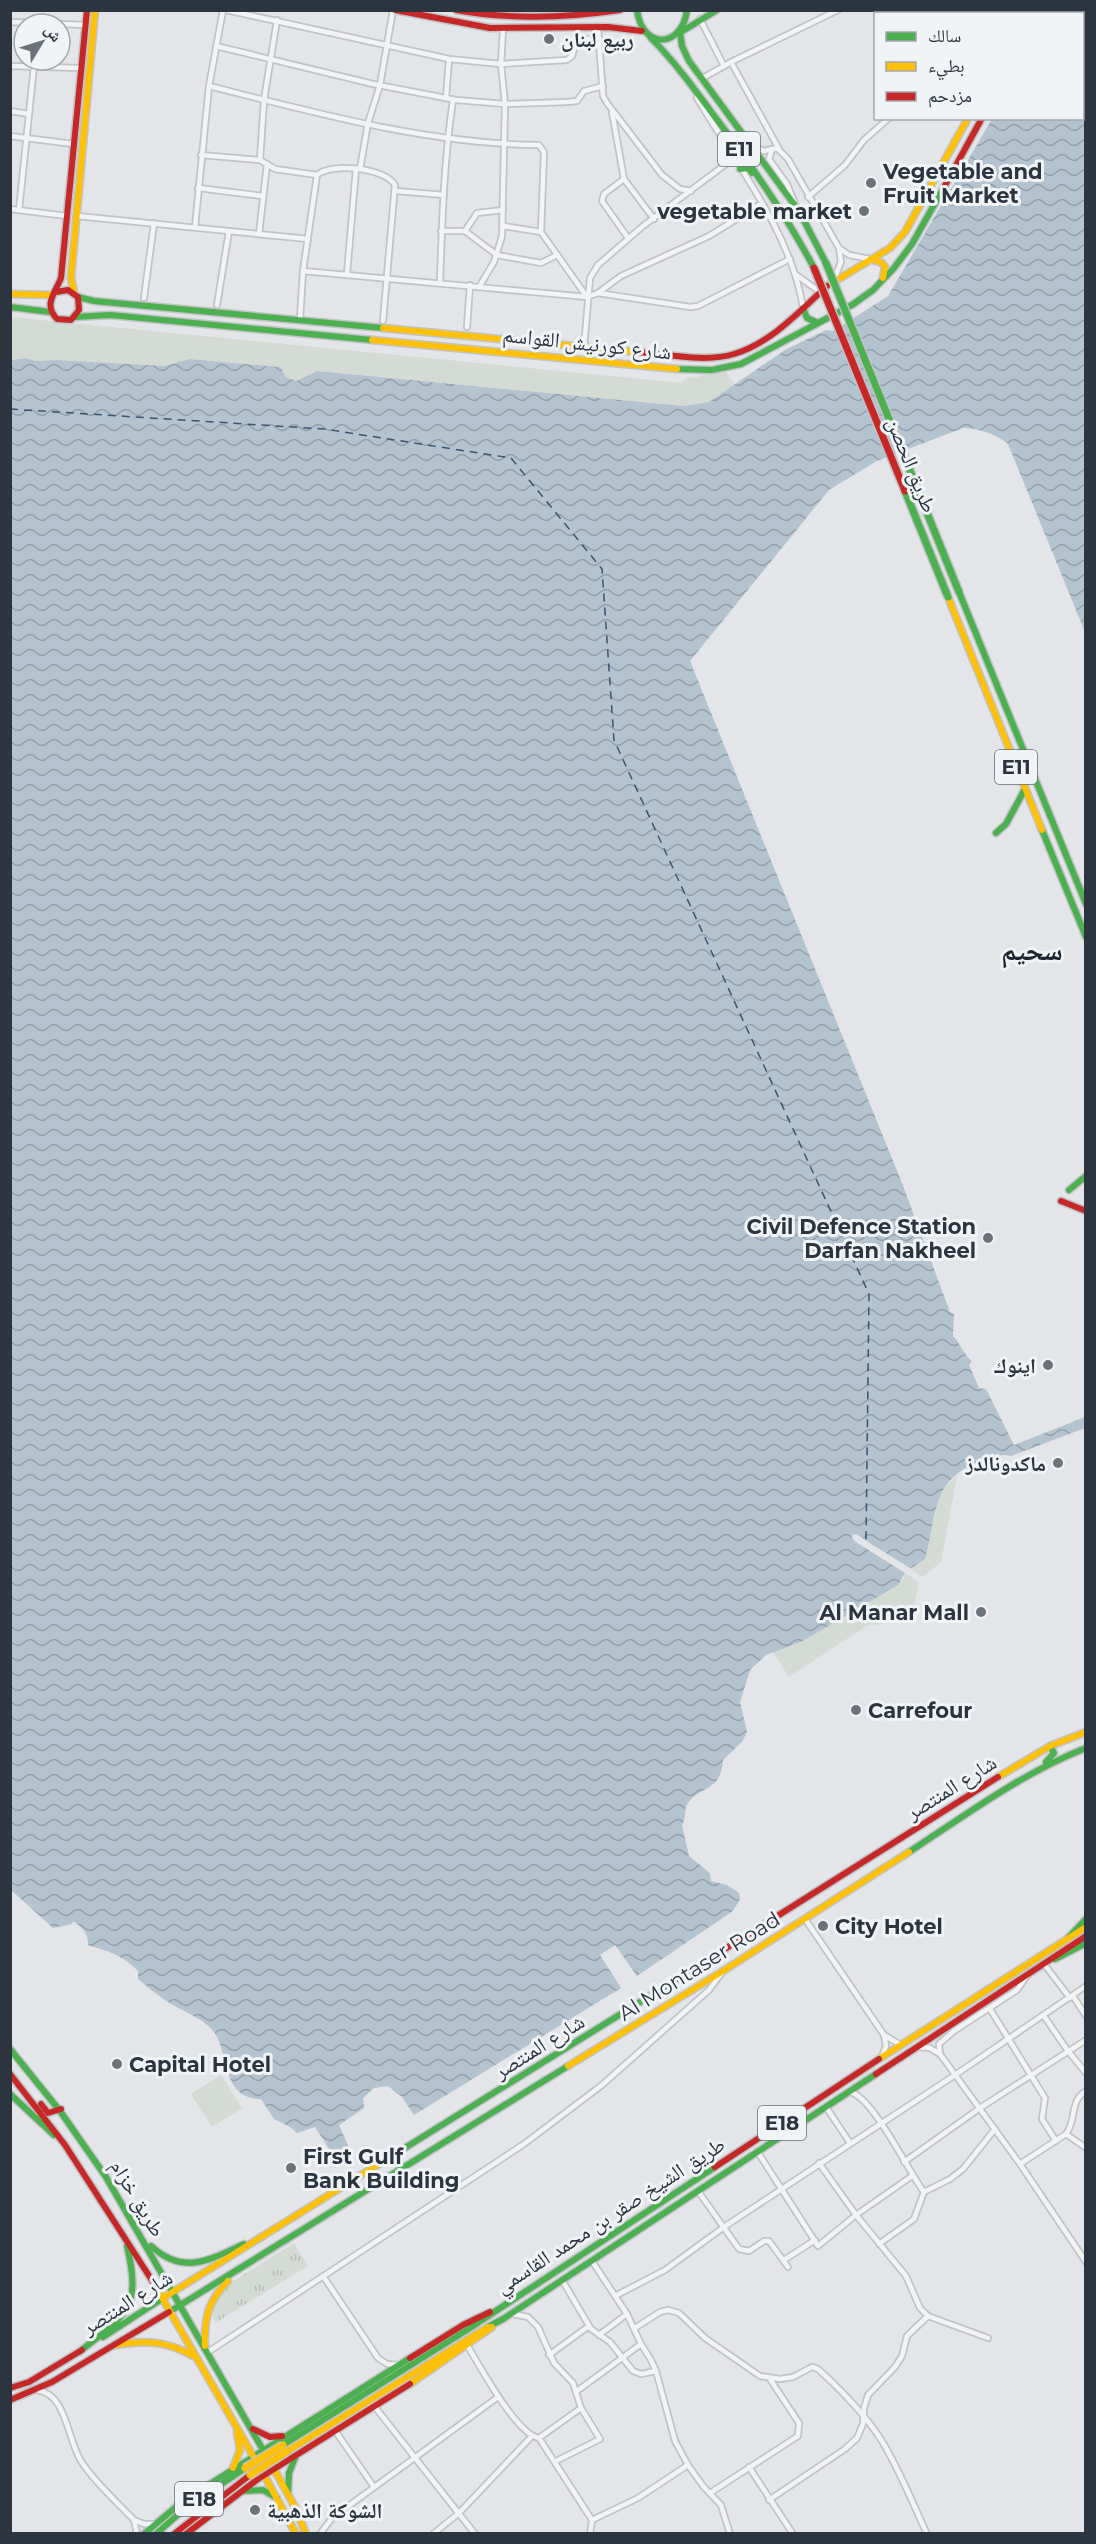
<svg xmlns="http://www.w3.org/2000/svg" width="1096" height="2544" font-family="Montserrat,'Noto Naskh Arabic',sans-serif">
<style>
.grass{fill:url(#grass-tufts)}
.green{fill:#d4dbd4}
.water{fill:url(#water-waves)}
.pier{fill:#e3e5e8}
.lines{fill:none;stroke-linecap:round;stroke-linejoin:round}
.ferry{stroke:#395470;stroke-width:1.5;stroke-dasharray:8 6;stroke-linecap:butt}
.street-casing{stroke:#c1c3c6;stroke-width:8}
.fast-casing{stroke:#c1c3c6;stroke-width:9}
.slow-casing{stroke:#c1c3c6;stroke-width:9}
.jam-casing{stroke:#c1c3c6;stroke-width:9}
.street{stroke:#f2f3f4;stroke-width:4.5}
.fast{stroke:#4caf50;stroke-width:6}
.slow{stroke:#ffc107;stroke-width:6}
.jam{stroke:#c62828;stroke-width:6}
.fast-bridge-casing{stroke:#c0c2c5;stroke-width:10;stroke-linecap:butt}
.slow-bridge-casing{stroke:#c0c2c5;stroke-width:10;stroke-linecap:butt}
.jam-bridge-casing{stroke:#c0c2c5;stroke-width:10;stroke-linecap:butt}
.fast-bridge{stroke:#4caf50;stroke-width:7}
.slow-bridge{stroke:#ffc107;stroke-width:7}
.jam-bridge{stroke:#c62828;stroke-width:7}
.poi-dot{fill:#6b727a;stroke:#f1f4f6;stroke-width:2}
.labels{text-anchor:middle;dominant-baseline:central;stroke-width:6;stroke-linejoin:round;paint-order:stroke}
.shield{fill:#f1f4f6;stroke:#666e76;stroke-width:1.5}
.shield-label{font-size:20px;font-weight:bold;fill:#2b343f}
.poi-label{font-size:21px;font-weight:bold;fill:#2b343f;stroke:#f1f4f6;text-anchor:start}
.street-label{font-size:21px;fill:#2b343f;stroke:#f1f4f6}
.district-label{font-size:27px;font-weight:bold;fill:#1d2530;stroke:#f1f4f6}
</style>
<defs>
<pattern id="grass-tufts" width="24" height="20" patternUnits="userSpaceOnUse" patternTransform="scale(1.5)"><rect width="24" height="20" fill="#d4dbd4"/><path d="M3 7l-1-3M5 7V3M7 7l1-3M15 17l-1-3M17 17v-4M19 17l1-3" fill="none" stroke="#b6bdb7"/></pattern>
<pattern id="water-waves" width="16" height="10" patternUnits="userSpaceOnUse" patternTransform="scale(1.5)"><rect width="16" height="10" fill="#b4c3d0"/><path d="M0 5q4-4 8 0t8 0" fill="none" stroke="#939faa"/></pattern>
</defs>
<rect width="100%" height="100%" fill="#e3e5e8"/>
<path class="grass" d="M294 2243 308 2266 215 2323C210 2307 212 2300 223 2288Z"/>
<g class="green">
<path d="M10 317 682 383 686 378 698 377 723 367 735 385 709 402 684 406 317 371 296 381 286 377 280 367 189 359 165 366 58 360 35 361 26 358 11 360Z"/>
<path d="M957 1476 941 1562 922 1577 910 1569C941 1553 922 1502 957 1476Z"/>
<path d="M905 1573 919 1582 914 1607 882 1624 868 1625 789 1677 773 1652 801 1642 903 1579Z"/>
<path d="M221 2075 242 2108 212 2127 191 2094Z"/>
</g>
<path class="water" d="M1050 11H1085V632L1008 444C995 434 979 428 963 428L877 461 829 490 690 661 902 1183 950 1312 954 1314 953 1336C961 1344 963 1354 972 1361L969 1365 979 1388 986 1389 1014 1445 1085 1417V1428L1011 1456C1000 1453 995 1457 984 1460 930 1478 937 1515 925 1559L910 1569 853 1534 852 1538 856 1542 905 1573 898 1585 801 1642 766 1655 750 1670 740 1702 747 1732 742 1742 723 1760C721 1792 701 1785 688 1803 683 1810 687 1817 682 1825L689 1856 710 1873 711 1881 727 1885 739 1893 740 1899 733 1911 637 1976 615 1945 600 1955 621 1988 414 2115 402 2097 388 2086 374 2088 363 2098 364 2108 339 2125 351 2152 337 2161 315 2127 297 2133 290 2127 274 2119 261 2099C224 2099 229 2061 217 2037 209 2020 183 2012 168 2002 157 1995 148 1987 138 1979V1971C121 1954 110 1952 88 1945 88 1933 83 1928 73 1921L72 1924 53 1928 11 1890V360L26 358 35 361 57 360 165 366 189 359 280 367 286 377 296 381 317 371 684 406 709 402 785 350 826 330 833 331 888 296 992 119 1082 118V14L1048 13Z"/>
<path class="pier" d="M856 1534 876 1547 913 1570 909 1571 855 1537 907 1570 908 1574 856 1542 852 1536Z"/>
<g class="lines">
<path class="ferry" d="M10 409 324 429 511 458 602 569 614 740 869 1294 866 1540"/>
<defs>
<g id="street">
<path d="M226 10 449 59 501 64 567 60 572 56 577 40 598 38"/>
<path d="M880 10 881 14"/>
<path d="M933 14 936 10"/>
<path d="M700 19 724 66"/>
<path d="M10 22 59 24"/>
<path d="M60 24 85 25"/>
<path d="M598 27 603 96 607 103 662 175 680 189 691 191"/>
<path d="M216 46 373 84 456 100 505 104 567 102 577 101 584 91 603 86"/>
<path d="M731 62 779 149"/>
<path d="M10 66 81 68"/>
<path d="M701 79 733 61 838 10"/>
<path d="M209 86C316 113 428 144 539 145L544 152 541 232 587 297"/>
<path d="M446 98 449 59"/>
<path d="M697 98C735 162 792 234 803 308"/>
<path d="M10 111 29 114"/>
<path d="M612 112 624 179 654 219"/>
<path d="M10 136 73 144"/>
<path d="M752 146 764 151 777 148 788 159 839 248 841 262 834 280"/>
<path d="M772 149 769 159 787 184 794 201"/>
<path d="M201 155 260 160 275 169 317 175"/>
<path d="M260 160 264 100 277 20"/>
<path d="M360 169 368 123 380 85 393 10"/>
<path d="M624 179 604 194 602 201 628 238"/>
<path d="M198 188 263 196"/>
<path d="M396 191 444 195"/>
<path d="M808 197 845 165 864 140 889 118"/>
<path d="M10 209 67 216"/>
<path d="M19 210 34 66"/>
<path d="M77 216 308 239"/>
<path d="M503 226 541 232"/>
<path d="M195 227 209 86 223 10"/>
<path d="M441 231H465L497 255 541 263 557 255"/>
<path d="M465 231 477 213 503 210"/>
<path d="M259 234 267 164"/>
<path d="M839 248 849 255 870 259"/>
<path d="M303 271 587 297 598 293 690 307 698 306 790 259"/>
<path d="M347 274 356 169"/>
<path d="M795 274 820 292"/>
<path d="M440 283C442 222 444 160 453 100"/>
<path d="M479 287 494 262 502 236 505 104 501 64 503 29"/>
<path d="M598 293 621 276 709 236 761 204"/>
<path d="M144 298 154 223"/>
<path d="M217 305 229 231"/>
<path d="M300 319 303 271 317 175C332 162 385 168 395 185L383 321"/>
<path d="M467 327 470 285"/>
<path d="M584 348 590 278 598 265 643 226 734 158"/>
<path d="M805 1919 884 2035 886 2046 882 2056"/>
<path d="M1044 1964 1070 1998"/>
<path d="M1073 1996 1086 2016"/>
<path d="M990 2009 1045 2098 1042 2119 1056 2141"/>
<path d="M1044 2016 1068 2051 1086 2073"/>
<path d="M954 2031 1017 1990 1027 1976"/>
<path d="M884 2035 901 2045"/>
<path d="M919 2047 930 2048 940 2054 1020 2164 1086 2262"/>
<path d="M940 2054 939 2044 954 2031"/>
<path d="M850 2092C873 2097 908 2171 924 2192"/>
<path d="M826 2107 850 2143"/>
<path d="M1066 2134 1086 2148"/>
<path d="M757 2151 818 2246 856 2215 912 2176"/>
<path d="M904 2162 980 2108 1086 2040"/>
<path d="M819 2163 856 2215 906 2276 920 2308 928 2316 988 2338"/>
<path d="M1020 2164 1066 2134C1077 2120 1069 2101 1086 2091"/>
<path d="M698 2191 739 2249 749 2251 764 2241H769L788 2267"/>
<path d="M879 2244 914 2219 924 2192 950 2179 963 2169 995 2129"/>
<path d="M784 2260 815 2240"/>
<path d="M592 2261 627 2314 641 2344 651 2360 656 2371 675 2441 688 2465 703 2486 721 2505 730 2534"/>
<path d="M323 2276 378 2358 387 2364 397 2365"/>
<path d="M562 2280 591 2329 610 2342 633 2371 641 2374 656 2371"/>
<path d="M615 2296 665 2270 724 2227 955 2075 1086 1986"/>
<path d="M513 2314 528 2317 538 2327 554 2363 573 2383 581 2408 600 2439 556 2461"/>
<path d="M635 2328 660 2312 668 2310 679 2313 705 2338 760 2376 780 2379 793 2377 812 2367 818 2369C840 2389 863 2412 880 2438 899 2468 912 2502 927 2534"/>
<path d="M599 2335 627 2314"/>
<path d="M467 2345C480 2366 516 2434 539 2438L592 2520"/>
<path d="M208 2352 524 2144 602 2085 709 1990 721 1974"/>
<path d="M549 2355 589 2326"/>
<path d="M37 2390C67 2394 67 2439 81 2461 95 2483 117 2502 134 2520L144 2524H154"/>
<path d="M577 2391 641 2344"/>
<path d="M375 2407 475 2534"/>
<path d="M336 2432 374 2487"/>
<path d="M539 2438 581 2408"/>
<path d="M749 2467 793 2534"/>
<path d="M710 2493 798 2436 799 2423 770 2379"/>
<path d="M769 2500 845 2449 857 2438 863 2424 864 2408 868 2395 895 2367 902 2356 907 2336 928 2316"/>
<path d="M134 2520 137 2534"/>
<path d="M320 2534 332 2518 498 2397"/>
<path d="M433 2534 459 2513 532 2436"/>
<path d="M590 2534 592 2520 638 2498 688 2465"/>
</g>
<g id="fast">
<path d="M637 10C642 50 682 49 687 10"/>
<path d="M680 32 682 46 689 61 799 211 826 263"/>
<path d="M681 32 717 10"/>
<path d="M651 38C674 61 693 87 712 113 750 163 785 213 814 268"/>
<path d="M740 169 748 168 752 173"/>
<path d="M78 297 94 301 383 328"/>
<path d="M10 307 50 312"/>
<path d="M803 308 807 318 818 323"/>
<path d="M75 317 110 315 372 340"/>
<path d="M677 369 712 370 741 364 852 305 873 290 894 268 912 244 943 189"/>
<path d="M959 592 1086 904"/>
<path d="M1042 830 1086 937"/>
<path d="M996 833 1006 824 1025 789"/>
<path d="M1069 1190 1086 1176"/>
<path d="M1046 1762 1054 1753 1050 1746"/>
<path d="M909 1852C966 1815 1022 1773 1086 1748"/>
<path d="M1067 1939 1086 1919"/>
<path d="M1055 1959 1086 1943"/>
<path d="M10 2049 60 2111 106 2177 274 2469"/>
<path d="M10 2094 54 2135"/>
<path d="M395 2154 674 1981"/>
<path d="M151 2246C184 2276 209 2260 244 2244"/>
<path d="M169 2312 568 2066"/>
<path d="M488 2327 503 2319 876 2074"/>
<path d="M103 2337 163 2298"/>
<path d="M79 2352C126 2315 142 2310 127 2246"/>
<path d="M283 2445 470 2328 715 2167"/>
<path d="M244 2491 263 2490 277 2498"/>
<path d="M288 2493 289 2473 295 2458"/>
<path d="M144 2534 183 2501 410 2358"/>
<path d="M156 2534 182 2511 245 2468"/>
</g>
<g id="slow">
<path d="M1026 14 1028 10"/>
<path d="M1039 14 1041 10"/>
<path d="M871 259 882 263 885 267 883 278"/>
<path d="M827 286 890 248 905 232 968 118"/>
<path d="M74 292 71 278 95 10"/>
<path d="M10 294 52 295"/>
<path d="M383 328 637 352"/>
<path d="M372 340 677 369"/>
<path d="M948 597 1042 830"/>
<path d="M998 1777 1050 1746 1086 1732"/>
<path d="M879 2059 1086 1927"/>
<path d="M568 2066 723 1971 909 1852"/>
<path d="M153 2282 264 2475"/>
<path d="M163 2298 395 2154"/>
<path d="M116 2345C146 2340 167 2341 193 2356"/>
<path d="M205 2346C204 2318 208 2301 228 2281"/>
<path d="M410 2384 492 2327"/>
<path d="M286 2452 488 2327"/>
<path d="M233 2468 240 2450 237 2433"/>
<path d="M274 2469 295 2507 306 2534"/>
<path d="M264 2475 296 2534"/>
</g>
<g id="jam">
<path d="M395 10 490 28 608 27 642 31"/>
<path d="M456 10C511 20 565 18 620 10"/>
<path d="M943 189 982 118"/>
<path d="M56 292 68 290 78 297 79 310 71 320 57 319C43 305 55 293 61 278L87 10"/>
<path d="M637 352C667 354 705 363 734 354 771 343 800 311 827 286"/>
<path d="M1061 1201 1086 1211"/>
<path d="M674 1981 998 1777"/>
<path d="M10 2074 65 2145 153 2282"/>
<path d="M876 2074 1086 1936"/>
<path d="M41 2104 48 2113 61 2109"/>
<path d="M715 2167 879 2059"/>
<path d="M410 2358 463 2325 490 2312"/>
<path d="M10 2388 29 2382 82 2350"/>
<path d="M10 2400 52 2382 169 2312"/>
<path d="M253 2429 270 2437 282 2436"/>
<path d="M174 2534 250 2475"/>
<path d="M186 2534 258 2479 410 2384"/>
</g>
</defs>
<use href="#street" class="street-casing"/>
<use href="#fast" class="fast-casing"/>
<use href="#slow" class="slow-casing"/>
<use href="#jam" class="jam-casing"/>
<use href="#street" class="street"/>
<use href="#fast" class="fast"/>
<use href="#slow" class="slow"/>
<use href="#jam" class="jam"/>
<defs>
<g id="fast-bridge">
<path d="M826 263 959 592"/>
<path d="M905 491 948 597"/>
</g>
<g id="slow-bridge">
<path d="M245 2468 283 2445"/>
<path d="M250 2475 286 2452"/>
</g>
<path id="jam-bridge" d="M814 268 905 491"/>
</defs>
<use href="#fast-bridge" class="fast-bridge-casing"/>
<use href="#slow-bridge" class="slow-bridge-casing"/>
<use href="#jam-bridge" class="jam-bridge-casing"/>
<use href="#fast-bridge" class="fast-bridge"/>
<use href="#slow-bridge" class="slow-bridge"/>
<use href="#jam-bridge" class="jam-bridge"/>
</g>
<g class="poi-dot">
<circle cx="549" cy="39" r="6"/>
<circle cx="871" cy="183" r="6"/>
<circle cx="864" cy="211" r="6"/>
<circle cx="988" cy="1238" r="6"/>
<circle cx="1048" cy="1365" r="6"/>
<circle cx="1058" cy="1463" r="6"/>
<circle cx="981" cy="1612" r="6"/>
<circle cx="856" cy="1710" r="6"/>
<circle cx="823" cy="1926" r="6"/>
<circle cx="117" cy="2064" r="6"/>
<circle cx="291" cy="2168" r="6"/>
<circle cx="255" cy="2510" r="6"/>
</g>
<g class="labels">
<g class="shield">
<rect x="718" y="132" width="42" height="34" rx="4.5"/>
<rect x="995" y="750" width="42" height="34" rx="4.5"/>
<rect x="758" y="2106" width="48" height="34" rx="4.5"/>
<rect x="175" y="2482" width="48" height="34" rx="4.5"/>
</g>
<g class="shield-label">
<text x="739" y="149">E11</text>
<text x="1016" y="767">E11</text>
<text x="782" y="2123">E18</text>
<text x="199" y="2499">E18</text>
</g>
<g class="poi-label">
<text x="561" y="39">ربيع لبنان</text>
<text x="883" y="171">Vegetable and<tspan x="883" dy="24">Fruit Market</tspan></text>
<text x="852" y="211" text-anchor="end">vegetable market</text>
<text x="976" y="1226" text-anchor="end">Civil Defence Station<tspan x="976" dy="24">Darfan Nakheel</tspan></text>
<text x="1036" y="1365" text-anchor="end">اينوك</text>
<text x="1046" y="1463" text-anchor="end">ماكدونالدز</text>
<text x="969" y="1612" text-anchor="end">Al Manar Mall</text>
<text x="868" y="1710">Carrefour</text>
<text x="835" y="1926">City Hotel</text>
<text x="129" y="2064">Capital Hotel</text>
<text x="303" y="2156">First Gulf<tspan x="303" dy="24">Bank Building</tspan></text>
<text x="267" y="2510">الشوكة الذهبية</text>
</g>
<g class="street-label">
<text transform="translate(587 343) rotate(6)">شارع كورنيش القواسم</text>
<text transform="translate(912 465) rotate(68)">طريق الحصن</text>
<text transform="translate(951 1787) rotate(-32)">شارع المنتصر</text>
<text transform="translate(699 1966) rotate(-32)">Al Montaser Road</text>
<text transform="translate(539 2046) rotate(-32)">شارع المنتصر</text>
<text transform="translate(138 2198) rotate(59)">طريق خزام</text>
<text transform="translate(610 2215) rotate(-33)">طريق الشيخ صقر بن محمد القاسمي</text>
<text transform="translate(127 2302) rotate(-32)">شارع المنتصر</text>
</g>
<g class="district-label">
<text x="1032" y="950">سحيم</text>
</g>
</g>
<rect width="1096" height="2544" fill="none" stroke="#2b343f" stroke-width="24"/>
<rect x="874" y="12" width="210" height="108" fill="#f1f4f6" stroke="#a2a7ad" stroke-width="1.5"/>
<rect x="886" y="32" width="30" height="9" fill="#4caf50" stroke="#a2a7ad" stroke-width="1.5"/>
<text x="928" y="42" font-size="18" fill="#2b343f">سالك</text>
<rect x="886" y="62" width="30" height="9" fill="#ffc107" stroke="#a2a7ad" stroke-width="1.5"/>
<text x="928" y="72" font-size="18" fill="#2b343f">بطيء</text>
<rect x="886" y="92" width="30" height="9" fill="#c62828" stroke="#a2a7ad" stroke-width="1.5"/>
<text x="928" y="102" font-size="18" fill="#2b343f">مزدحم</text>
<g transform="translate(42 42) rotate(52)"><circle r="28" fill="#f1f4f6" stroke="#a2a7ad" stroke-width="1.5"/>
<path d="M0-4.5L10 22L0 15L-10 22Z" fill="#6b727a"/>
<text y="-9" font-size="16" font-weight="bold" text-anchor="middle" fill="#2b343f">ش</text>
</g>
</svg>
